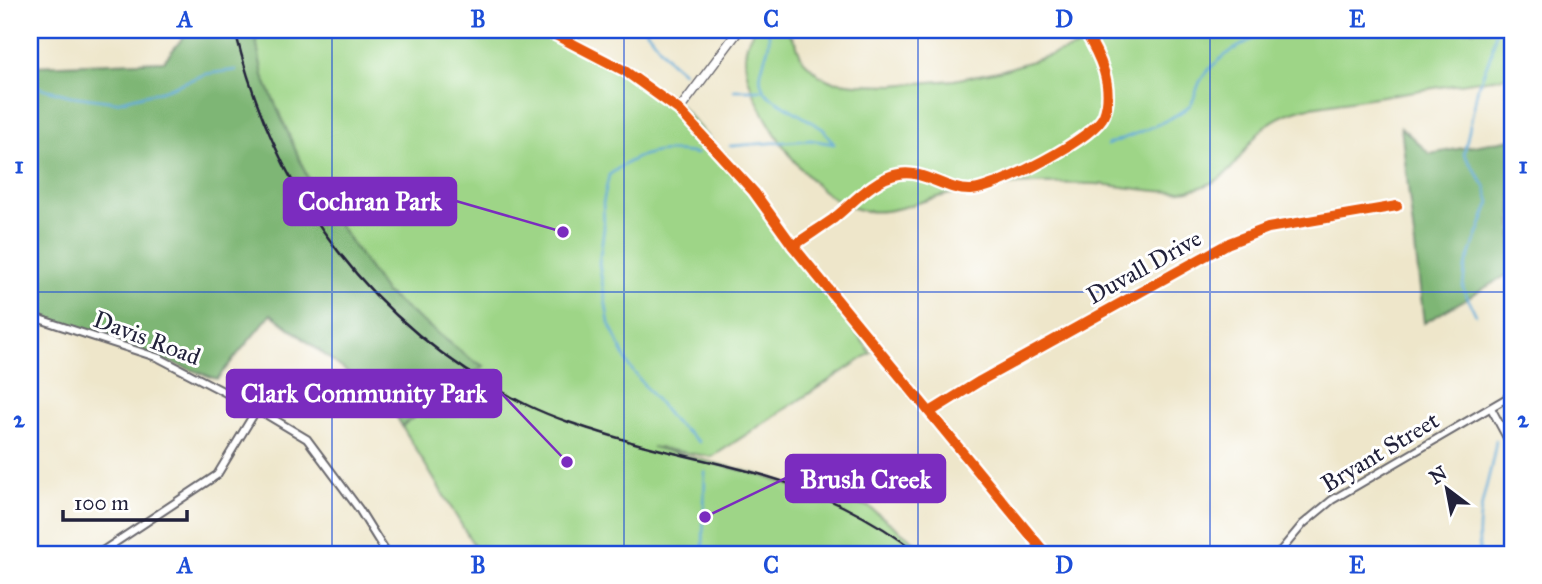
<svg xmlns="http://www.w3.org/2000/svg" width="1542" height="584" font-family="'IM FELL Great Primer',serif">
<style>
.green{fill:#9ed587;stroke:#607c61;stroke-width:2}
.forest{fill:#7eb674;stroke:#506c58;stroke-width:2}
.lines{fill:none;stroke-linecap:round;stroke-linejoin:round}
.stream{stroke:#5ea9d6;stroke-width:2.5}
.minor-casing{stroke:#69676d;stroke-width:10}
.tertiary-casing{stroke:#69676d;stroke-width:11}
.minor{stroke:#fff;stroke-width:6}
.tertiary{stroke:#fff;stroke-width:8}
.rail{stroke:#22223b;stroke-width:2.5}
.cycleway-casing{stroke:#fff;stroke-width:15}
.cycleway{stroke:#e8590c;stroke-width:10}
.grid{fill:none;stroke:#1d4ed8;stroke-width:2;stroke-opacity:0.55}
.labels{text-anchor:middle;dominant-baseline:central;stroke-width:6;stroke-linejoin:round;paint-order:stroke}
.street-label{font-size:24px;fill:#22223b;stroke:#fff}
.leader{fill:none;stroke:#7b2cbf;stroke-width:2.5}
.callout-dot{fill:#7b2cbf;stroke:#fff;stroke-width:2.5}
.callout{fill:#7b2cbf;stroke:#7b2cbf;stroke-width:2.5}
.callout-label{font-size:26px;text-anchor:middle;font-weight:bold;fill:#fff}
.neatline{fill:none;stroke:#1d4ed8;stroke-width:2.5}
.grid-label{font-size:23px;text-anchor:middle;font-weight:bold;fill:#1d4ed8}
</style>
<rect width="100%" height="100%" fill="#fff"/>
<filter id="ink" filterUnits="userSpaceOnUse"><feTurbulence type="fractalNoise" baseFrequency=".0143" numOctaves="2"/><feDisplacementMap in="SourceGraphic" scale="14" xChannelSelector="R" yChannelSelector="G"/><feConvolveMatrix kernelMatrix="1 2 1 2 8 2 1 2 1" color-interpolation-filters="sRGB"/></filter>
<filter id="wash" filterUnits="userSpaceOnUse"><feTurbulence type="fractalNoise" baseFrequency=".00686" numOctaves="4" result="noise"/><feDisplacementMap in="SourceGraphic" scale="28" xChannelSelector="R" yChannelSelector="G"/><feGaussianBlur stdDeviation="1.57" result="paint"/><feColorMatrix in="noise" values="0 0 0 0 0 0 0 0 0 0 0 0 0 0 0 0 0 1.4 0 .05"/><feComposite in="paint" operator="in"/></filter>
<g filter="url(#wash)">
<rect width="100%" height="100%" fill="#eee6ca"/>
<g class="green">
<path d="M254 30H555L617 64 681 106 739 174 871 353 712 457 652 447 761 475 797 488 831 495 869 507 930 554H479L402 426 469 372 495 387 472 360 386 293 309 181 263 76Z"/>
<path d="M754 30H787L796 43 802 59 820 76 831 81 856 84 893 85 954 80 1003 70 1132 30H1512V76L1305 108C1286 113 1269 120 1256 136 1237 158 1234 175 1204 186 1170 199 1129 185 1093 184 1062 183 1030 184 998 186 981 188 963 191 946 195 914 202 886 219 853 208 816 195 785 152 766 118 752 92 734 57 754 30Z"/>
</g>
<g class="forest">
<path d="M189 30H254L263 76 309 181 386 293 472 360 484 366 402 426 389 404 271 314 217 379 30 312V83L34 66 164 61Z"/>
<path d="M1401 127 1430 154 1512 139V272L1424 323Z"/>
</g>
<g class="lines">
<g class="stream">
<path d="M646 30 670 61 683 72"/>
<path d="M768 30C775 54 747 75 769 96L823 129 834 144"/>
<path d="M30 85 71 96 116 102 164 90 206 74 236 70"/>
<path d="M734 90H763"/>
<path d="M1107 145C1128 136 1174 121 1190 105 1196 98 1196 88 1201 80 1216 56 1246 42 1271 30"/>
<path d="M730 146 811 140 834 144"/>
<path d="M697 154C660 147 639 152 609 175L603 203 604 228 599 263 609 323 629 366 672 420 699 442"/>
<path d="M1476 315 1463 288 1465 268 1490 202 1485 186 1464 154 1478 87 1492 52 1496 30"/>
<path d="M699 554 703 546 705 472"/>
<path d="M1480 554C1474 508 1491 483 1496 440"/>
</g>
</g>
</g>
<g filter="url(#ink)">
<g class="lines">
<defs>
<g id="minor">
<path d="M793 246C806 237 820 228 833 219 852 204 874 178 899 174 923 169 946 191 971 190 996 189 1095 138 1104 115 1115 86 1099 54 1084 30"/>
<path d="M30 316 159 358 257 409 307 439 359 509 387 554"/>
<path d="M1491 408 1512 447"/>
<path d="M930 412 980 381 1229 243 1268 228 1397 206"/>
<path d="M98 554 217 475 257 409"/>
<path d="M1278 554 1303 524 1332 500 1512 395"/>
</g>
<g id="tertiary">
<path d="M546 30 625 71 679 110 754 192 793 246 1046 554"/>
<path d="M679 110 739 30"/>
</g>
</defs>
<use href="#minor" class="minor-casing"/>
<use href="#tertiary" class="tertiary-casing"/>
<use href="#minor" class="minor"/>
<use href="#tertiary" class="tertiary"/>
<path class="rail" d="M235 30C275 196 372 328 527 405 560 421 596 431 631 442 673 454 717 462 759 474 815 490 874 518 919 554"/>
<defs>
<g id="cycleway">
<path d="M546 30 625 71 679 110 754 192 793 246 1046 554"/>
<path d="M793 246C806 237 820 228 833 219 852 204 874 178 899 174 923 169 946 191 971 190 996 189 1095 138 1104 115 1115 86 1099 54 1084 30"/>
<path d="M930 412 980 381 1229 243 1268 228 1397 206"/>
</g>
</defs>
<use href="#cycleway" class="cycleway-casing"/>
<use href="#cycleway" class="cycleway"/>
</g>
</g>
<path class="grid" d="M332 30V554M624 30V554M918 30V554M1210 30V554M30 292H1512"/>
<g class="labels">
<g class="street-label">
<text transform="translate(1144 267) rotate(-29)">Duvall Drive</text>
<text transform="translate(147 338) rotate(21)">Davis Road</text>
<text transform="translate(1380 452) rotate(-31)">Bryant Street</text>
</g>
</g>
<path class="leader" d="M563 232L456 201M567 462L501 393M705 517L786 478"/>
<g class="callout-dot">
<circle cx="563" cy="232" r="7"/>
<circle cx="567" cy="462" r="7"/>
<circle cx="705" cy="517" r="7"/>
</g>
<g class="callout">
<rect x="284" y="178" width="172" height="47" rx="7"/>
<rect x="227" y="370" width="274" height="47" rx="7"/>
<rect x="786" y="455" width="159" height="47" rx="7"/>
</g>
<g class="callout-label">
<text x="370" y="210">Cochran Park</text>
<text x="364" y="402">Clark Community Park</text>
<text x="866" y="488">Brush Creek</text>
</g>
<rect width="1542" height="584" fill="none" stroke="#fff" stroke-width="77"/>
<g transform="translate(1447 489) rotate(328)" stroke="#ffffff" stroke-width="5" paint-order="stroke">
<path d="M0-5L12 26L0 18L-12 26Z" fill="#22223b"/>
<text y="-10" font-size="19" font-weight="bold" text-anchor="middle" fill="#22223b">N</text>
</g>
<path d="M63 510v10h124v-10" fill="none" stroke="#22223b" stroke-width="3.5"/>
<text x="74" y="510" font-size="21" fill="#22223b" stroke="#ffffff" stroke-width="5" paint-order="stroke">100 m</text>
<rect x="38" y="38" width="1466" height="508" class="neatline"/>
<g class="grid-label">
<text x="185" y="27">A</text>
<text x="478" y="27">B</text>
<text x="771" y="27">C</text>
<text x="1064" y="27">D</text>
<text x="1357" y="27">E</text>
<text x="19" y="173">1</text>
<text x="1523" y="173">1</text>
<text x="19" y="427">2</text>
<text x="1523" y="427">2</text>
<text x="185" y="573">A</text>
<text x="478" y="573">B</text>
<text x="771" y="573">C</text>
<text x="1064" y="573">D</text>
<text x="1357" y="573">E</text>
</g>
</svg>
